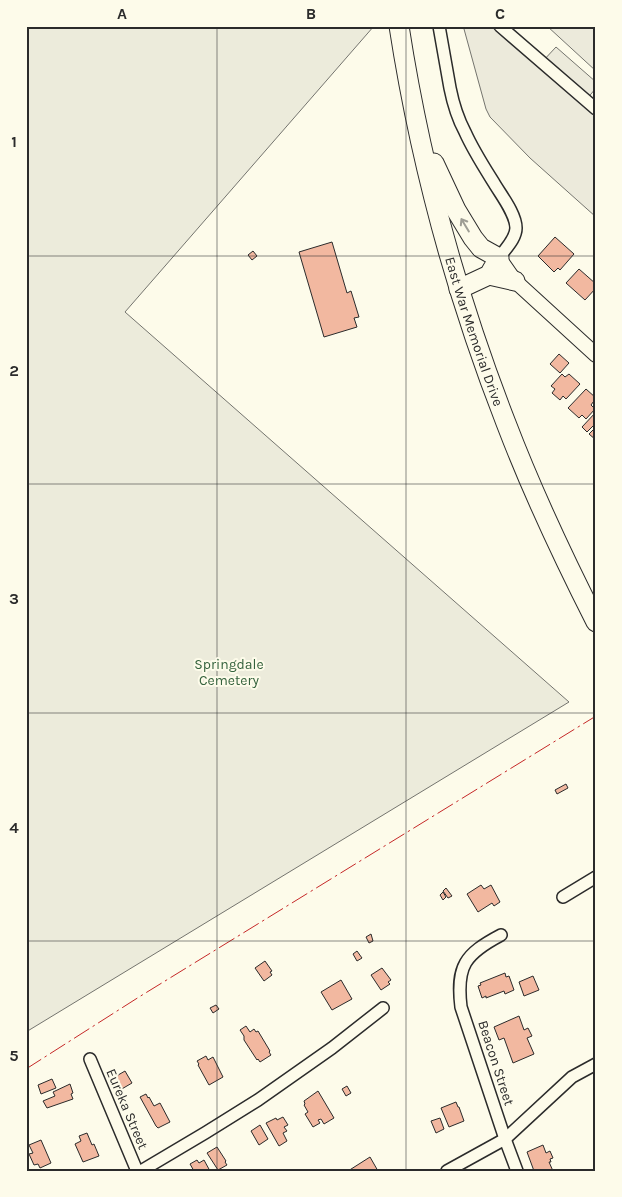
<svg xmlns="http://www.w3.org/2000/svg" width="622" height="1197" font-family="Karla,sans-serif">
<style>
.green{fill:#ecebdb;stroke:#74746e}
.parking{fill:#eceadb;stroke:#74746e}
.building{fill:#f2b8a0;stroke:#2b2b2b}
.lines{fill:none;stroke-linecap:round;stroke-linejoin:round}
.minor-casing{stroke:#2b2b2b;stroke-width:14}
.tertiary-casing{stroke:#2b2b2b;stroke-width:16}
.trunk-casing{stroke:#2b2b2b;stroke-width:21}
.minor{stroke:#fdfbea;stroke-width:11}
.tertiary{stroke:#fdfbea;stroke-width:14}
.trunk{stroke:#fdfbea;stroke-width:19}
.power{stroke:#c62828;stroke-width:1;stroke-dasharray:18 4 2.5 4;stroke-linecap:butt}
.oneway{stroke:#9e9d94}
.grid{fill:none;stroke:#2b2b2b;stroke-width:1;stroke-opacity:0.55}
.labels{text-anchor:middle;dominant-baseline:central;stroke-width:4;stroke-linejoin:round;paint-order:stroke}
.street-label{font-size:14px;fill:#2b2b2b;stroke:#fdfbea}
.park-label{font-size:14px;fill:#34623c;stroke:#fdfbea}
.neatline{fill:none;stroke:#2b2b2b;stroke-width:2}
.grid-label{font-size:16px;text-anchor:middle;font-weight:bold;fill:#2b2b2b}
</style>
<rect width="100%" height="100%" fill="#fdfbea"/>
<path class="green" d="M26 26H374L125 312 569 702 26 1032Z"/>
<g class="parking">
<path d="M467 26H498L548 74 596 116V217L530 158 490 117 486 109 464 29Z"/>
<path d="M547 26H596V71Z"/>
<path d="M556 47 596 82V88L586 100 542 62Z"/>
</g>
<g class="building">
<path d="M555 237 574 254 560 270 558 268 554 272 538 256Z"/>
<path d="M332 242 347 293 351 291 359 317 354 318 357 327 324 337 299 252Z"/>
<path d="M253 251 257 256 252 260 248 255Z"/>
<path d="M579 269 596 284V288L585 300 566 283Z"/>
<path d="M559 354 569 363 560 373 550 364Z"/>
<path d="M562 374 565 377 569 374 580 384 566 399 563 396 560 400 552 393 555 389 551 386Z"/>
<path d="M586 389 596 398 591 405 595 409 586 419 582 415 579 418 568 408Z"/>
<path d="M596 412V423L587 432 582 427Z"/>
<path d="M596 427V440L589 434Z"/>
<path d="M566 784 568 788 557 794 555 790Z"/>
<path d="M481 885 484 889 491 885 500 902 494 906 492 903 478 912 467 894Z"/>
<path d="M446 888 452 896 448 898 443 891Z"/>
<path d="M443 892 446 897 443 900 440 895Z"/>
<path d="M371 934 373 941 369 943 366 937Z"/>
<path d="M357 951 362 958 357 961 353 954Z"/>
<path d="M265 961 272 971 270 972 272 975 264 981 255 968Z"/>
<path d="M382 968 391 980 388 982 390 984 381 990 371 975Z"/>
<path d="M505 973 506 977 509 976 514 990 505 994 504 991 486 998V996L482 998 478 986 481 985 480 983Z"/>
<path d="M533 976 539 990 524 996 519 982Z"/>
<path d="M341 980 352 999 332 1010 321 992Z"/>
<path d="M216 1005 219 1009 213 1013 210 1008Z"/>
<path d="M519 1016 524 1030 528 1028 532 1036 527 1038 534 1054 513 1063 504 1038 499 1040 494 1027Z"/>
<path d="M246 1026 250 1032 254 1029 256 1032 258 1031 270 1051 269 1052 271 1055 260 1062 258 1059 257 1060 244 1040V1036L240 1030Z"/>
<path d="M206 1056 208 1060 213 1057 223 1077 209 1085 198 1065 199 1064 197 1061Z"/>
<path d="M125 1071 132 1083 120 1090 113 1078Z"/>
<path d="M52 1079 56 1088 41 1094 38 1085Z"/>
<path d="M70 1084 73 1093 71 1094 73 1099 47 1108 43 1101 55 1096 53 1092Z"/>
<path d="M347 1086 351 1093 346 1096 342 1089Z"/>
<path d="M318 1091 334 1118 324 1124 321 1119 318 1120 320 1123 313 1127 305 1114 308 1112 304 1105 305 1104 304 1101Z"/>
<path d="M146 1094 148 1098 149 1097 154 1106 160 1103 170 1122 158 1128 156 1126 140 1097Z"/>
<path d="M456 1102 458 1107H459L464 1121 449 1127 441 1108Z"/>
<path d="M283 1117 288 1125 284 1127 287 1131 283 1133 287 1141 279 1146 266 1123 276 1118 277 1120Z"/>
<path d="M440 1118 444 1129 436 1133 431 1121Z"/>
<path d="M260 1125 268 1139 259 1145 251 1131Z"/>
<path d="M87 1133 92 1145 94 1144 99 1156 83 1162 75 1144 81 1141 79 1136Z"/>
<path d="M41 1140 51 1163 40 1168 38 1164 34 1165 29 1154 33 1153 29 1145Z"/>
<path d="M543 1145 546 1153 550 1151 553 1158 550 1159 551 1162H549L553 1171H534L527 1152Z"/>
<path d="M217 1147 226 1161 225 1162 227 1165 218 1170 207 1153Z"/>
<path d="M370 1157 378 1171H348Z"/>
<path d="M197 1160 199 1163 204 1160 210 1171H194L190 1164Z"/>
</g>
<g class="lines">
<defs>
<g id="minor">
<path d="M439 26 450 88C453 103 458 119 465 132 473 150 484 167 494 183 501 195 516 214 516 228 516 239 505 249 499 258"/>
<path d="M500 26 596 109"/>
<path d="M563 897 596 877"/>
<path d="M501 935C465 954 456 966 461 1007L505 1139 517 1171"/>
<path d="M90 1059 137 1171"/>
<path d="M141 1171 205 1133 258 1100 332 1048 383 1008"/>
<path d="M447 1171 505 1139 572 1077 596 1064"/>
</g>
<path id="tertiary" d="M499 258 515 281 596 355"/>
<g id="trunk">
<path id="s1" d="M399 26C420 162 456 295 506 423 532 491 563 557 596 622"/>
<path d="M434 163 456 210 473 238 481 248 499 258 489 275 459 289"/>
<path d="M489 275 515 281"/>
</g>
</defs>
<use href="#minor" class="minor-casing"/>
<use href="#tertiary" class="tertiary-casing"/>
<use href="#trunk" class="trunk-casing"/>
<use href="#minor" class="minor"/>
<use href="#tertiary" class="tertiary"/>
<use href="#trunk" class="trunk"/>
<path class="power" d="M26 1069 139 997 596 716"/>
</g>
<defs><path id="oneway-shaft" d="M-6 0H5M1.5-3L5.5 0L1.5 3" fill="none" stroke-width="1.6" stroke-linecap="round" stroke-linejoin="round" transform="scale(1.25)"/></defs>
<use class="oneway" href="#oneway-shaft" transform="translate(465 225) rotate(-121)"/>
<path class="grid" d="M217 26V1171M406 26V1171M26 256H596M26 484H596M26 713H596M26 941H596"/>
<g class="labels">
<g class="street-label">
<text stroke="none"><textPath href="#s1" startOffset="315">East War Memorial Drive</textPath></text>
<text transform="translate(496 1063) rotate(72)">Beacon Street</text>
<text transform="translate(127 1109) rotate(67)">Eureka Street</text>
</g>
<g class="park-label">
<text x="229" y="664">Springdale<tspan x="229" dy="16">Cemetery</tspan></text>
</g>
</g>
<rect width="622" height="1197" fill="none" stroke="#fdfbea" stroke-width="55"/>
<rect x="28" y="28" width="566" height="1142" class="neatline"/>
<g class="grid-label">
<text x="122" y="19">A</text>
<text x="311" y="19">B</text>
<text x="500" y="19">C</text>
<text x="14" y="147">1</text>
<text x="14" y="376">2</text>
<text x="14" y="604">3</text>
<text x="14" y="833">4</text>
<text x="14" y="1061">5</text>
</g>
</svg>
